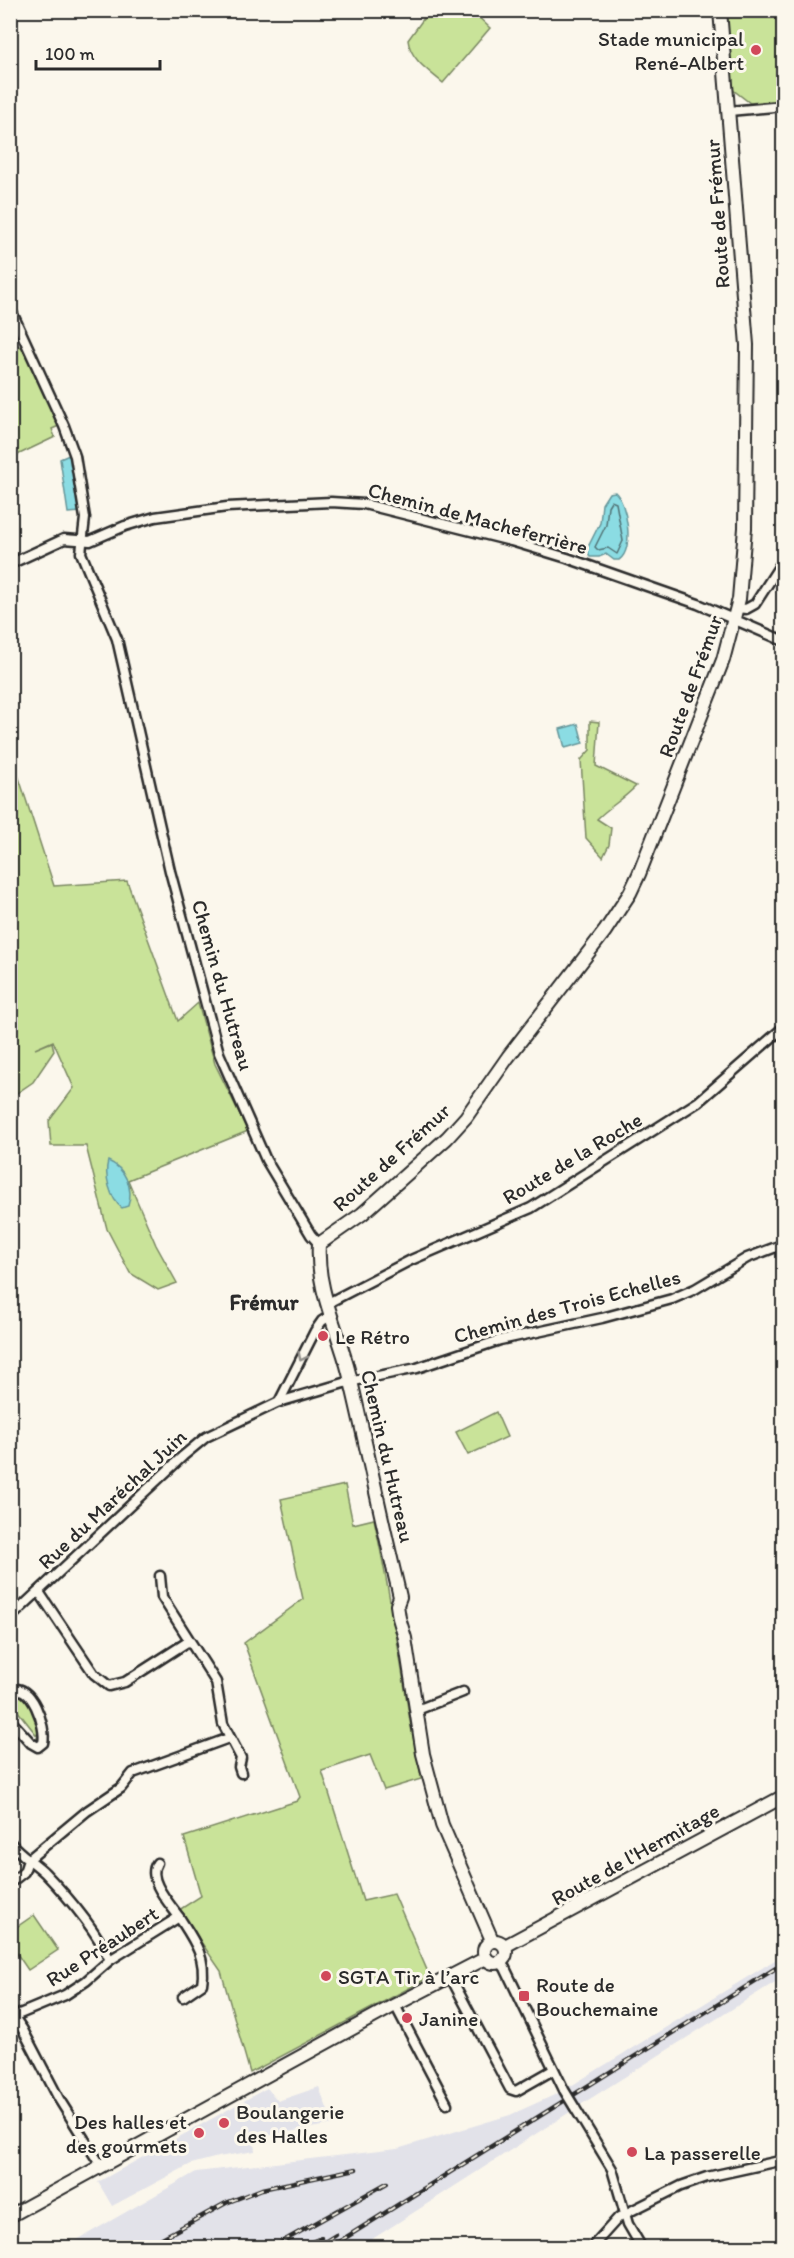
<svg xmlns="http://www.w3.org/2000/svg" width="794" height="2258" font-family="Itim,sans-serif">
<style>
.built{fill:#e2e2e9}
.green{fill:#c9e399;stroke:#7a8762;stroke-width:1.5}
.water{fill:#8bdce3;stroke:#659599;stroke-width:1.5}
.lines{fill:none;stroke-linecap:round;stroke-linejoin:round}
.shore{stroke:#517275;stroke-width:1.5}
.street-casing{stroke:#2b2b2b;stroke-width:13}
.secondary-casing{stroke:#2b2b2b;stroke-width:16}
.street{stroke:#fbf7ec;stroke-width:8}
.secondary{stroke:#fbf7ec;stroke-width:12}
.rail-casing{stroke:#2b2b2b;stroke-width:4.5}
.rail{stroke:#fbf7ec;stroke-width:2;stroke-dasharray:7;stroke-linecap:butt}
.street-bridge-casing{stroke:#2b2b2b;stroke-width:13;stroke-linecap:butt}
.street-bridge{stroke:#fbf7ec;stroke-width:8}
.oneway{stroke:#93918c}
.poi-dot{fill:#d1495b;stroke:#fbf7ec;stroke-width:2}
.labels{text-anchor:middle;dominant-baseline:central;stroke-width:6;stroke-linejoin:round;paint-order:stroke}
.poi-label{font-size:21px;fill:#2b2b2b;stroke:#fbf7ec;text-anchor:start}
.street-label{font-size:21px;fill:#2b2b2b;stroke:#fbf7ec}
.neighbourhood-label{font-size:22px;font-weight:bold;fill:#2b2b2b;stroke:#fbf7ec}
</style>
<rect width="100%" height="100%" fill="#fbf7ec"/>
<filter id="ink" filterUnits="userSpaceOnUse"><feTurbulence type="fractalNoise" baseFrequency=".0167" numOctaves="2"/><feDisplacementMap in="SourceGraphic" scale="12" xChannelSelector="R" yChannelSelector="G"/><feConvolveMatrix kernelMatrix="1 2 1 2 8 2 1 2 1" color-interpolation-filters="sRGB"/></filter>
<g filter="url(#ink)">
<g class="built">
<path d="M783 1955V1977L577 2107 566 2089Z"/>
<path d="M319 2087 333 2124 266 2136 267 2140 254 2142 255 2151 218 2157 191 2164 112 2206 98 2182 267 2088 278 2101Z"/>
<path d="M561 2092 573 2110 360 2247 63 2248 196 2172 397 2149 510 2115Z"/>
</g>
<g class="green">
<path d="M429 11H472L490 28 443 83C429 71 410 59 408 40Z"/>
<path d="M726 11H783V100L750 103 732 89Z"/>
<path d="M12 322 17 332 14 339 16 345 24 348 57 417 59 426 52 429 55 437 11 458Z"/>
<path d="M590 721 599 722 596 766 636 786C624 799 609 807 597 819L611 828 609 845 603 857 586 838 581 760 590 750Z"/>
<path d="M10 750 54 886 127 881 178 1021 198 1003 215 1064 248 1131 128 1180 156 1245 177 1283 158 1290 130 1273 107 1229 86 1146H51L49 1121 74 1088 53 1041 35 1049 52 1042 54 1051 33 1082 11 1097 10 994 13 992 10 985Z"/>
<path d="M496 1412 507 1437 468 1455 456 1432Z"/>
<path d="M345 1485 353 1524 374 1519C388 1584 399 1649 409 1715 412 1737 419 1758 421 1779L384 1790 370 1755 322 1771 363 1901 394 1894 430 1977 250 2073 221 1971 179 1910 201 1896 184 1837 297 1801 300 1797 244 1643 303 1599 281 1499Z"/>
<path d="M20 1692C33 1703 41 1725 39 1743L33 1741 38 1737 13 1705 11 1707V1694Z"/>
<path d="M34 1915 58 1950 28 1970 11 1945V1931Z"/>
</g>
<g class="water">
<path d="M69 455 75 473 81 512 68 513 60 459Z"/>
<path d="M615 492C627 503 635 550 619 560H614L606 554 599 557H590L587 549 600 523 602 504 609 493Z"/>
<path d="M578 724 583 743 565 748 560 729Z"/>
<path d="M108 1161C125 1168 134 1188 128 1206L122 1208C110 1199 104 1175 108 1161Z"/>
</g>
<g class="lines">
<path class="shore" d="M611 501 616 503 623 541 617 554 608 548 598 550 595 547 606 525 608 506Z"/>
<defs>
<g id="street">
<path d="M729 111 784 106"/>
<path d="M10 308 64 426 75 456 85 518 81 553 117 639 170 871 219 1053 266 1160 311 1235 319 1244"/>
<path d="M10 564 64 539 90 541 125 526 155 517 227 507 331 502 364 504 511 541 567 558 698 604 784 641"/>
<path d="M738 608 746 609 755 604 784 559"/>
<path d="M326 1304 411 1260 531 1208 698 1102 784 1027"/>
<path d="M279 1402 315 1331 322 1321 330 1316"/>
<path d="M160 1576 162 1597 216 1682 223 1724 241 1758 239 1767 241 1773"/>
<path d="M39 1592 94 1674 109 1686 125 1682 189 1641"/>
<path d="M10 1618 183 1456 206 1437 279 1402 344 1383 417 1368 500 1340 602 1318 672 1299 695 1289 747 1258 784 1244"/>
<path d="M10 1691C31 1679 47 1728 43 1743L38 1747 31 1743 10 1720"/>
<path d="M417 1710 463 1692"/>
<path d="M10 1842C20 1855 34 1862 45 1873 69 1898 95 1928 110 1960"/>
<path d="M10 1883 24 1872 28 1860 87 1811 121 1788 133 1773 229 1738"/>
<path d="M179 1917C193 1939 207 1957 202 1984L183 1997"/>
<path d="M500 1962 505 1968 564 2090"/>
<path d="M450 1976 510 2089 516 2091 553 2070"/>
<path d="M395 2005 447 2104"/>
<path d="M10 2011 23 2030 59 2099 101 2166"/>
<path d="M10 2018 65 1995 86 1981 110 1960 179 1917C170 1904 146 1879 157 1863"/>
<path d="M575 2108 612 2169 628 2224 642 2248"/>
<path d="M591 2248 619 2217 681 2186 707 2177 784 2160"/>
</g>
<g id="secondary">
<path d="M492 1940 442 1825 423 1754 405 1638 399 1618 397 1605 400 1597 397 1584C380 1514 366 1443 349 1373 338 1329 316 1290 319 1244L362 1214 447 1138 466 1117 508 1057 605 931 630 893 639 874 723 660 739 599 745 528 747 345 720 10"/>
<circle cx="495" cy="1952" r="11"/>
<path d="M505 1946 784 1796"/>
<path d="M10 2216 395 2005 486 1958"/>
</g>
</defs>
<use href="#street" class="street-casing"/>
<use href="#secondary" class="secondary-casing"/>
<use href="#street" class="street"/>
<use href="#secondary" class="secondary"/>
<defs>
<g id="rail">
<path d="M144 2248 226 2203 262 2189 356 2169"/>
<path d="M271 2248 387 2183"/>
<path d="M298 2248 321 2238"/>
<path d="M315 2248 336 2235"/>
<path d="M329 2248 784 1963"/>
</g>
</defs>
<use href="#rail" class="rail-casing"/>
<use href="#rail" class="rail"/>
<defs>
<path id="street-bridge" d="M564 2090 575 2108"/>
</defs>
<use href="#street-bridge" class="street-bridge-casing"/>
<use href="#street-bridge" class="street-bridge"/>
</g>
<defs><path id="oneway-chevron" d="M-2-3.5L2.5 0L-2 3.5" fill="none" stroke-width="1.6" stroke-linecap="round" stroke-linejoin="round" transform="scale(1.5)"/></defs>
<use class="oneway" href="#oneway-chevron" transform="translate(302 1357) rotate(117)"/>
</g>
<g class="poi-dot">
<circle cx="756" cy="50" r="6"/>
<circle cx="323" cy="1336" r="6"/>
<circle cx="326" cy="1976" r="6"/>
<rect x="518" y="1990" width="12" height="12" rx="3"/>
<circle cx="407" cy="2018" r="6"/>
<circle cx="224" cy="2123" r="6"/>
<circle cx="199" cy="2133" r="6"/>
<circle cx="632" cy="2152" r="6"/>
</g>
<g class="labels">
<g class="poi-label">
<text x="744" y="38" text-anchor="end">Stade municipal<tspan x="744" dy="24">René-Albert</tspan></text>
<text x="335" y="1336">Le Rétro</text>
<text x="338" y="1976">SGTA Tir à l’arc</text>
<text x="536" y="1984">Route de<tspan x="536" dy="24">Bouchemaine</tspan></text>
<text x="419" y="2018">Janine</text>
<text x="236" y="2111">Boulangerie<tspan x="236" dy="24">des Halles</tspan></text>
<text x="187" y="2121" text-anchor="end">Des halles et<tspan x="187" dy="24">des gourmets</tspan></text>
<text x="644" y="2152">La passerelle</text>
</g>
<g class="street-label">
<text transform="translate(717 214) rotate(-94)">Route de Frémur</text>
<text transform="translate(478 518) rotate(15)">Chemin de Macheferrière</text>
<text transform="translate(690 686) rotate(-70)">Route de Frémur</text>
<text transform="translate(223 985) rotate(74)">Chemin du Hutreau</text>
<text transform="translate(391 1157) rotate(-42)">Route de Frémur</text>
<text transform="translate(572 1158) rotate(-31)">Route de la Roche</text>
<text transform="translate(567 1306) rotate(-15)">Chemin des Trois Echelles</text>
<text transform="translate(388 1456) rotate(77)">Chemin du Hutreau</text>
<text transform="translate(112 1499) rotate(-43)">Rue du Maréchal Juin</text>
<text transform="translate(635 1854) rotate(-29)">Route de l'Hermitage</text>
<text transform="translate(102 1946) rotate(-33)">Rue Préaubert</text>
</g>
<g class="neighbourhood-label">
<text x="264" y="1302">Frémur</text>
</g>
</g>
<rect width="794" height="2258" fill="none" stroke="#fbf7ec" stroke-width="36"/>
<rect x="18" y="18" width="758" height="2222" fill="none" stroke="#2b2b2b" stroke-width="2" filter="url(#ink)"/>
<path d="M36 60v9h124v-9" fill="none" stroke="#2b2b2b" stroke-width="3"/>
<text x="45" y="60" font-size="18" fill="#2b2b2b" stroke="#fbf7ec" stroke-width="4.5" paint-order="stroke">100 m</text>
</svg>
